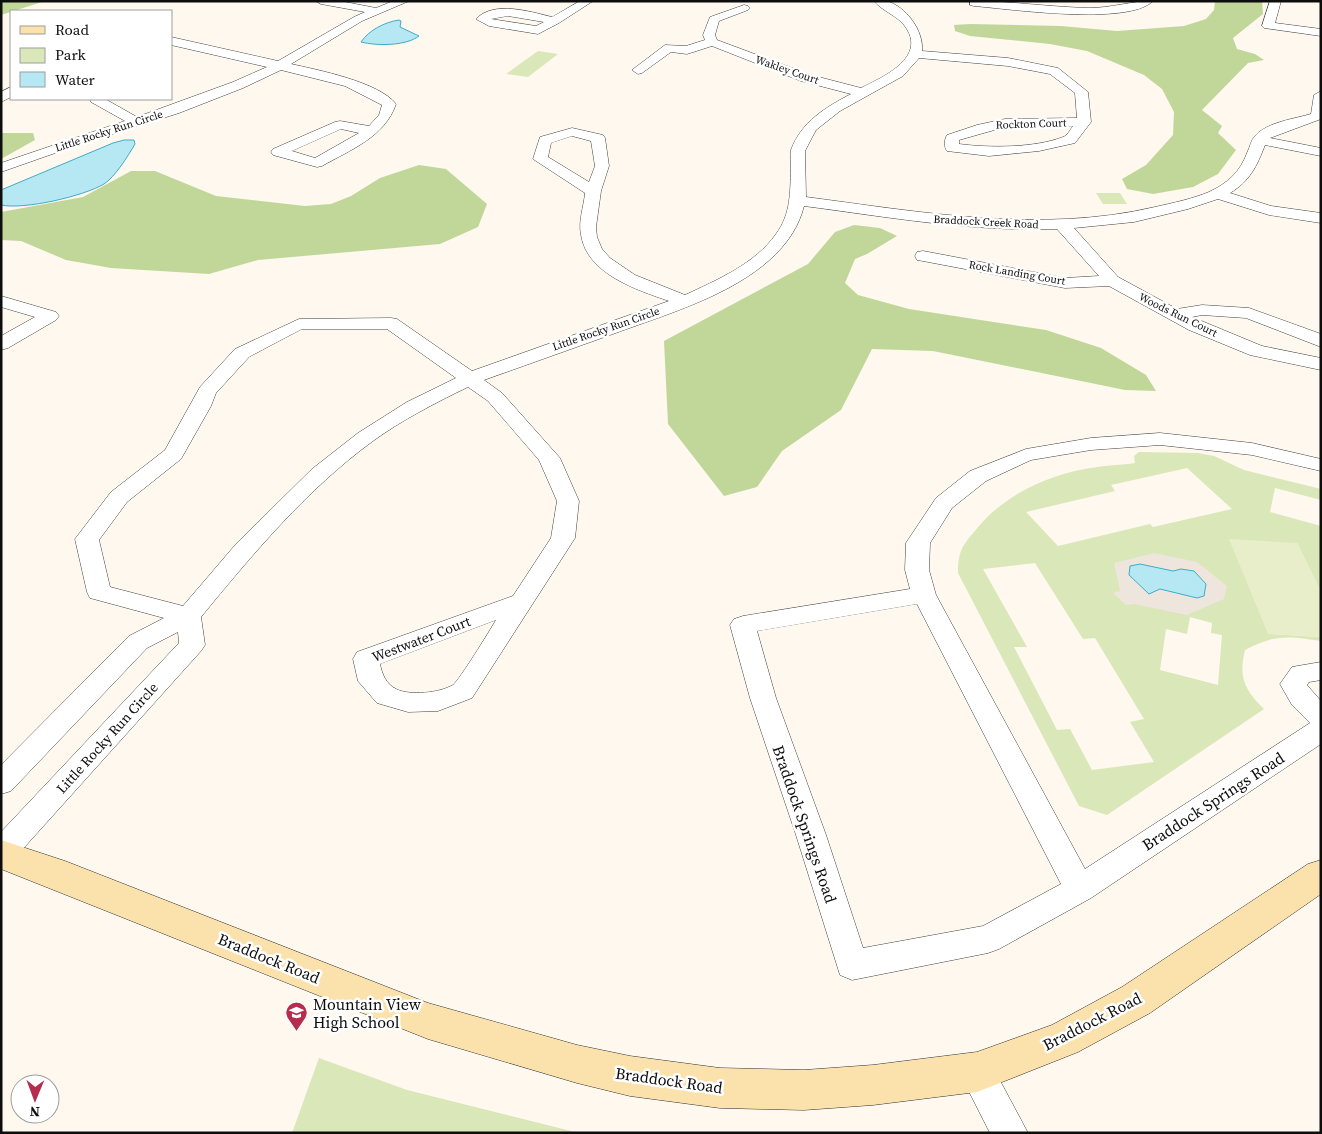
<svg xmlns="http://www.w3.org/2000/svg" width="1322" height="1134" font-family="'Source Serif 4',serif">
<style>
.green{fill:#dae7b9;fill-rule:evenodd}
.forest{fill:#c1d799}
.pitch{fill:#e9eeca}
.plaza{fill:#eee6dd}
.water{fill:#b5e8f3;stroke:#3facc7}
.lines{fill:none;stroke-linecap:round;stroke-linejoin:round}
.street-casing{stroke:#404040;stroke-width:1}
.secondary-casing{stroke:#2f2f2f;stroke-width:1}
.street{fill:#fff;fill-rule:evenodd}
.secondary{fill:#fbe2ac;fill-rule:evenodd}
.labels{text-anchor:middle;dominant-baseline:central;stroke-width:5;stroke-linejoin:round;paint-order:stroke}
.far-street-label{font-size:11px;fill:#0d0d0d;stroke:#fff}
.street-label{font-size:14px;fill:#0d0d0d;stroke:#fff}
.near-street-label{font-size:16px;fill:#0d0d0d;stroke:#fff}
.near-poi-label{font-size:16px;fill:#0d0d0d;stroke:#fff;text-anchor:start}
</style>
<rect width="100%" height="100%" fill="#fef8ee"/>
<g class="green">
<path d="M538 51 558 54 528 77 506 74Z"/>
<path d="M1096 193H1120L1127 204H1103Z"/>
<path d="M1139 452 1198 453 1214 456 1244 470 1321 489V500L1275 488 1270 512 1321 526V592L1297 543 1268 634 1321 637V641C1288 636 1275 634 1245 650 1238 678 1245 690 1264 709L1107 815 1079 806 958 573C958 549 964 544 979 526 1008 492 1053 473 1097 467 1110 465 1123 465 1135 463L1134 456ZM1187 468 1232 509 1153 527 1150 524 1058 546 1026 512 1115 491 1111 485ZM1035 563 1083 639 1095 638 1144 719 1130 722 1154 762 1092 770 1070 729 1057 730 1014 647H1027L983 569ZM1190 617 1212 623 1211 633 1222 635 1218 685 1160 670 1166 629 1187 634Z"/>
<path d="M319 1058 407 1090 579 1133H292Z"/>
</g>
<g class="forest">
<path d="M1 1H45L1 15Z"/>
<path d="M1215 1H1262L1263 14 1233 38 1237 49 1255 54 1264 60 1248 63 1202 110 1222 126 1218 133 1236 150 1218 174 1193 187 1153 194 1127 189 1122 179 1146 165 1173 135 1174 112 1162 89 1144 75 1087 51 1050 44 970 36 955 31 954 25 970 24 1061 26 1117 31 1184 26 1206 19 1214 10Z"/>
<path d="M1 133H33L35 140 1 159Z"/>
<path d="M419 165 446 169 487 204 478 227 440 244 258 260 209 274 111 268 66 260 21 241 1 240V212L83 197 131 171H155L216 196 305 206 331 204 351 196 380 178Z"/>
<path d="M854 225 880 228 897 236 867 254 855 259 845 283 858 295 909 309 1046 330 1101 348 1146 375 1156 391 1125 390 933 351 872 349 841 410 782 451 757 487 724 496 668 424 664 341 808 264 835 232Z"/>
</g>
<path class="pitch" d="M1229 539 1297 543 1321 592V637L1268 634Z"/>
<path class="plaza" d="M1154 553 1197 562 1227 586 1224 599 1187 615 1134 604 1126 605 1113 593 1120 591 1114 563Z"/>
<g class="water">
<path d="M399 20 401 21 400 27 419 36C406 46 377 46 361 42 369 30 385 22 399 20Z"/>
<path d="M124 140H134L135 144C128 156 115 177 104 184 84 196 24 210 1 205V190L113 143Z"/>
<path d="M1140 564 1173 571 1181 569 1194 571 1206 584 1204 596 1197 598 1160 589 1149 594 1129 575 1130 566Z"/>
</g>
<g class="lines">
<defs>
<g id="street">
<path d="M316 1H340L376 8 393 1H409L362 21 291 64C318 70 379 82 396 104 385 137 350 150 322 166L317 167 273 155 271 152 273 149 335 122 340 121 369 126 379 115 382 105 345 86 281 70 243 88 179 113 78 145 1 172V163L125 121 91 102 90 99H105L137 117 233 82 267 67 171 45V37L278 61 354 17 365 12 321 4ZM341 129 359 133 315 158 292 151Z"/>
<path d="M580 1H593L559 23 538 34 489 26 476 19C494 0 531 12 552 17ZM508 16 544 22 536 26 491 19Z"/>
<path d="M874 1C877 1 882 0 886 1 906 6 924 31 922 51L1008 58 1058 68 1088 92 1091 122 1075 143 1039 151 989 156 947 151C944 147 944 140 947 135L977 125 1005 119 1077 118 1075 93 1050 74 1008 66 919 58 903 76 840 111 816 130 805 151 806 197C921 212 1040 234 1155 207 1173 203 1192 199 1209 192 1228 183 1240 172 1247 153 1250 147 1251 140 1255 136 1267 122 1294 119 1311 114L1314 95 1321 91V119L1270 138 1321 148V156L1265 145C1257 166 1250 181 1230 193L1271 206 1321 213V223L1269 215 1218 199 1188 209 1134 222 1074 228 1118 277 1177 309 1202 305 1249 308 1321 334V347L1246 318 1202 315 1192 317 1262 346 1321 358V370L1250 355 1189 330 1109 286 1065 288 923 261 917 260 915 256 917 252 923 251 1065 278 1099 276 1057 229C972 232 888 217 804 206 785 282 677 310 613 334 570 349 527 365 484 380L502 393 560 458 579 501 575 538 472 698 438 711 408 712 377 703 358 681 353 659 357 652 513 596 551 538 557 501 539 460 488 401 468 387C435 403 402 420 373 441 307 489 252 555 201 617L205 645 201 651 12 861 1 864V832L179 643 178 632 147 648 11 791 1 794V765L129 636 164 618 90 598 87 592 75 539 111 492 165 450 200 387 235 349 299 319 391 318 397 319 472 371 669 301C637 290 587 274 581 235 578 221 584 206 585 193L533 159 540 137 572 128 603 135 605 138 609 166 601 191 596 227 597 237 602 249 610 258 635 275 685 295C717 280 755 264 776 234 791 214 790 192 791 169 791 163 790 155 791 150 801 122 826 107 851 94L801 81 712 46 687 54 671 52 642 73 638 74 632 70 665 45 686 46 705 40 703 35 710 17 744 5 748 6 750 8 748 10 719 21 715 35 717 40 811 75 861 88C883 77 929 57 904 25 896 15 882 11 874 1ZM1073 126C1070 130 1067 136 1063 137 1035 148 989 148 959 144V140L1005 127ZM572 136 591 141 595 166 589 182 548 157 551 143ZM302 329H387L456 378 407 402 358 433 312 469 236 544 183 606 110 587 99 540 127 502 181 459 211 406 216 393 249 357ZM496 620C489 632 460 679 453 685 439 693 410 696 396 689 386 684 382 674 380 664Z"/>
<path d="M970 1C1009 1 1049 7 1089 8 1111 8 1132 1 1153 1 1128 26 1010 9 974 6L970 5Z"/>
<path d="M1270 1H1281L1275 23 1321 29V36L1264 28 1262 26Z"/>
<path d="M11 87V97L1 102V92Z"/>
<path d="M1 296 56 312 59 316 56 320 8 348 1 350V336L35 317 1 307Z"/>
<path d="M1160 433 1252 443 1321 459V471L1252 455 1160 445 1091 450 1031 460 986 481 952 508 930 543 929 570 936 595 1085 869 1310 723 1292 705 1280 684 1292 667 1321 662V680L1309 682 1307 685 1321 701V744L1091 898 999 949 988 953 852 980 840 975 796 835 750 698 730 625 734 619 743 616 910 589 905 570 906 543 936 498 970 471 1026 449 1091 438ZM917 604 1061 884 983 926 863 948 826 835 776 698 757 631Z"/>
<path d="M977 1055 989 1060 1028 1133H990L959 1072 965 1060Z"/>
</g>
<path id="secondary" d="M1 840 65 861 428 1003 577 1045 630 1056 720 1068 804 1070 873 1065 977 1052 1052 1025 1122 987 1308 864 1321 860V894L1150 1013 1078 1052 977 1092 873 1105 804 1110 720 1108 630 1096 577 1083 428 1039 1 869Z"/>
</defs>
<use href="#street" class="street-casing"/>
<use href="#secondary" class="secondary-casing"/>
<use href="#street" class="street"/>
<use href="#secondary" class="secondary"/>
</g>
<defs>
<symbol id="school-pin" viewBox="-11 -11 22 30"><path d="M0 17L-7.5 6A9.5 9.5 0 1 1 7.5 6Z" fill="#b62c4e" stroke="#fff"/><path d="M0-5L7-2L0 1L-7-2ZM-4 1L0 2.5L4 1V4Q0 6-4 4Z" fill="#fff"/></symbol>
</defs>
<g fill-rule="evenodd">
<use href="#school-pin" x="284" y="1000" width="25" height="34"/>
</g>
<g class="labels">
<g class="far-street-label">
<text transform="translate(787 70) rotate(19)">Wakley Court</text>
<text transform="translate(1031 124) rotate(-2)">Rockton Court</text>
<text transform="translate(109 131) rotate(-18)">Little Rocky Run Circle</text>
<text transform="translate(986 222) rotate(3)">Braddock Creek Road</text>
<text transform="translate(1017 273) rotate(10)">Rock Landing Court</text>
<text transform="translate(1178 315) rotate(26)">Woods Run Court</text>
<text transform="translate(606 329) rotate(-19)">Little Rocky Run Circle</text>
</g>
<g class="street-label">
<text transform="translate(421 639) rotate(-21)">Westwater Court</text>
<text transform="translate(107 738) rotate(-48)">Little Rocky Run Circle</text>
</g>
<g class="near-street-label">
<text transform="translate(1213 801) rotate(-33)">Braddock Springs Road</text>
<text transform="translate(805 824) rotate(71)">Braddock Springs Road</text>
<text transform="translate(269 958) rotate(22)">Braddock Road</text>
<text transform="translate(1092 1021) rotate(-27)">Braddock Road</text>
<text transform="translate(669 1080) rotate(8)">Braddock Road</text>
</g>
<g class="near-poi-label">
<text x="313" y="1004">Mountain View<tspan x="313" dy="18">High School</tspan></text>
</g>
</g>
<rect width="1322" height="1134" fill="none" stroke="#0d0d0d" stroke-width="5"/>
<rect x="10" y="10" width="162" height="90" fill="#ffffff" stroke="#9e9e9e"/>
<rect x="20" y="26" width="25" height="8" fill="#fbe2ac" stroke="#9e9e9e"/>
<text x="55" y="35" font-size="15" fill="#0d0d0d">Road</text>
<rect x="20" y="48" width="25" height="15" fill="#dae7b9" stroke="#9e9e9e"/>
<text x="55" y="60" font-size="15" fill="#0d0d0d">Park</text>
<rect x="20" y="72" width="25" height="15" fill="#b5e8f3" stroke="#9e9e9e"/>
<text x="55" y="85" font-size="15" fill="#0d0d0d">Water</text>
<g transform="translate(35 1099) rotate(181)"><circle r="24" fill="#ffffff" stroke="#9e9e9e"/>
<path d="M0-4L9 19L0 12L-9 19Z" fill="#b62c4e"/>
<text y="-8" font-size="14" font-weight="bold" text-anchor="middle" fill="#0d0d0d">N</text>
</g>
</svg>
